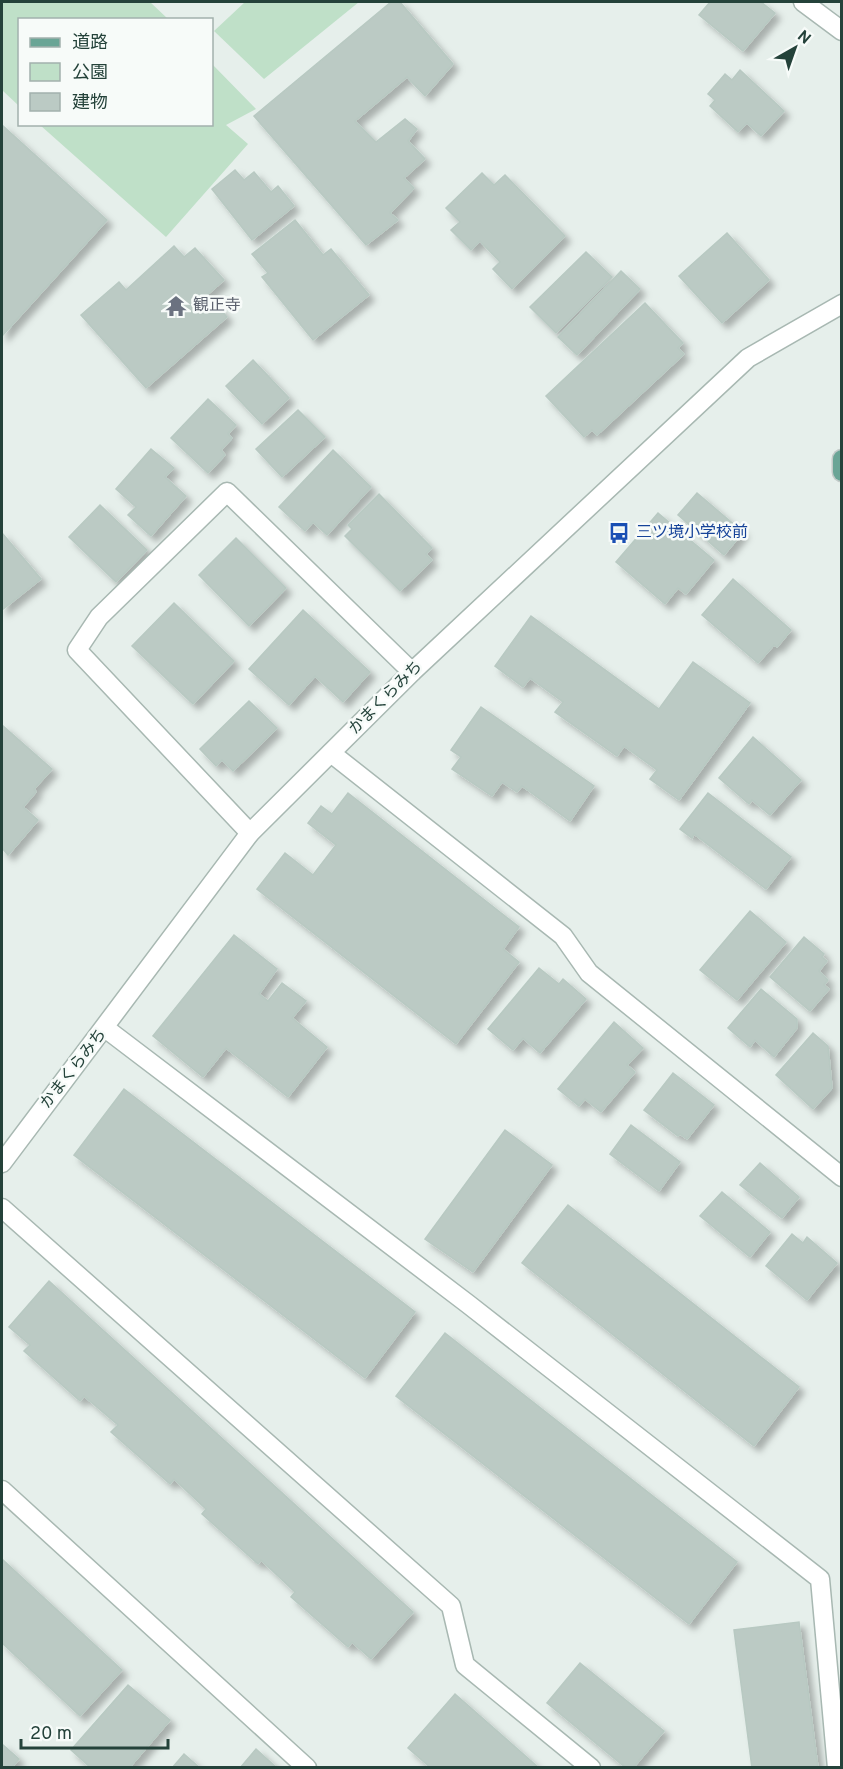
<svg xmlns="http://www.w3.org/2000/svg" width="843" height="1769" font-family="Overpass,'Noto Sans JP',sans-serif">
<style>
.green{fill:#bfe0c8}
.building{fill:#bbcac4;stroke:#b8c9c2;stroke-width:1.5;filter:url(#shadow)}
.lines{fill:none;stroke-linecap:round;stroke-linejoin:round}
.minor-casing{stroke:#a8b8b2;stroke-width:21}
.major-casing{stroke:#c2cac8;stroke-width:21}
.minor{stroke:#fff;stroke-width:18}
.major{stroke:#6aa596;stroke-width:18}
.labels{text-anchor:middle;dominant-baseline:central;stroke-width:5;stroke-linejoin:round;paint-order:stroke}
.worship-label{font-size:16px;fill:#5b616d;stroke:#f7fbf9;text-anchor:start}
.transit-label{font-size:16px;fill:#164399;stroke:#f7fbf9;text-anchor:start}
.street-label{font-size:16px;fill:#24423a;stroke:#f7fbf9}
</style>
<defs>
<filter id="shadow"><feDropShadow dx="5.5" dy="5.5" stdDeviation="3" flood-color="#0004"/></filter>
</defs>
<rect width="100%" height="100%" fill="#e6efeb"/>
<g class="green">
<path d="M2 2H150L168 19 20 20 19 106 2 90Z"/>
<path d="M245 2H359L264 79 214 31Z"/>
<path d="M212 64 256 109 226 125 248 144 166 237 40 125 212 124Z"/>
</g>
<g class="building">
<path d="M391 2H400L453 64 425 96 407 77 355 121 376 142 405 119 417 129 408 141 425 159 404 178 414 188 390 213 398 220 366 245 254 116Z"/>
<path d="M710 2H761L775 13 743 51 699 15Z"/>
<path d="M740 70 784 111 761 136 747 123 738 132 710 106 715 100 708 94 725 74 732 80Z"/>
<path d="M2 125 107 220 2 336Z"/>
<path d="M235 170 244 180 254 172 271 192 278 186 294 206 252 240 212 189Z"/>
<path d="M482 173 494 185 505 175 565 236 512 289 493 269 500 262 480 241 471 250 451 230 460 222 446 208Z"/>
<path d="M295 220 323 255 331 249 369 295 313 340 262 277 268 273 252 254Z"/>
<path d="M727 233 769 280 722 323 679 276Z"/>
<path d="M174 246 184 257 195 248 224 280 207 295 227 317 146 388 81 315 119 282 126 290Z"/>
<path d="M586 252 612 277 556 333 530 307Z"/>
<path d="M621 271 640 289 577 355 558 337Z"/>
<path d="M645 303 683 343 678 348 684 354 597 435 592 430 584 437 546 396Z"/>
<path d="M253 360 289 398 262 424 226 386Z"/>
<path d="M208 399 236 425 228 434 232 438 221 450 225 455 208 473 171 438Z"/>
<path d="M298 410 325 437 282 477 256 449Z"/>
<path d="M151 449 174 468 165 477 186 496 151 536 128 515 136 507 116 489Z"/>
<path d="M333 450 371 487 327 535 313 522 305 531 279 507Z"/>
<path d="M697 493 743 532 724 555 678 515Z"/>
<path d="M379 494 432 548 426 554 432 560 400 591 345 536 352 529 348 525Z"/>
<path d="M100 505 147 550 116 582 69 537Z"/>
<path d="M658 513 714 560 686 594 678 588 665 604 616 562Z"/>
<path d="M2 533 41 579 2 610Z"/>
<path d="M236 538 286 588 249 626 199 575Z"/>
<path d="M733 579 791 630 777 647 774 645 758 663 702 615Z"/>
<path d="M174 603 234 661 193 704 132 646Z"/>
<path d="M303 610 370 672 343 702 315 676 289 705 249 669Z"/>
<path d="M531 616 659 709 693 662 750 703 679 800 650 779 657 770 624 746 617 756 555 712 563 702 530 678 523 687 495 666Z"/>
<path d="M249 701 277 728 233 771 222 760 216 766 200 749Z"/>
<path d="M481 707 594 786 570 821 522 786 517 792 502 782 492 796 452 769 461 757 451 750Z"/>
<path d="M2 725 52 769 34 789 36 792 23 807 38 820 8 855 2 848Z"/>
<path d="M753 737 801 780 770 815 752 800 749 804 719 778Z"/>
<path d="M348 793 519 927 503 949 519 962 456 1044 257 889 285 853 313 875 336 845 308 823 321 806 332 814Z"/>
<path d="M708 793 791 857 766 889 694 834 692 838 680 829Z"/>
<path d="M750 911 786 942 737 1000 700 970Z"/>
<path d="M234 935 277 969 259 994 268 1001 282 983 306 1001 292 1018 327 1047 288 1097 226 1048 203 1077 153 1036Z"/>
<path d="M804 937 824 954 822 957 827 961 819 971 828 980 824 985 829 989 810 1011 770 977Z"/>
<path d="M539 968 559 984 563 979 586 999 540 1053 523 1038 513 1050 488 1029Z"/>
<path d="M761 989 797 1019V1028L774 1057 755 1040 750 1047 728 1028Z"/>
<path d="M614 1022 643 1048 627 1065 635 1072 601 1112 585 1099 579 1106 558 1089Z"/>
<path d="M813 1033 828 1046 832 1088 813 1109 776 1075Z"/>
<path d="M673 1073 714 1105 687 1139 680 1134 678 1136 644 1110Z"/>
<path d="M124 1089 415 1312 365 1378 74 1155Z"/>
<path d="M631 1125 680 1162 659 1191 610 1154Z"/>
<path d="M505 1130 552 1165 473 1272 425 1239Z"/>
<path d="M760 1163 799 1197 782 1218 740 1185Z"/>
<path d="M722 1192 770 1232 750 1257 700 1216Z"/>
<path d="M568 1205 799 1387 754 1446 522 1263Z"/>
<path d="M792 1234 803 1243 807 1237 837 1263 807 1300 766 1266Z"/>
<path d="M49 1281 413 1612 371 1659 352 1642 348 1647 291 1597 295 1592 261 1560 258 1564 202 1514 206 1509 174 1479 170 1484 111 1432 118 1425 84 1396 80 1401 24 1351 30 1345 9 1327Z"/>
<path d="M445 1333 737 1562 689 1624 396 1396Z"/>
<path d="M2 1559 122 1670 80 1716 2 1643Z"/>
<path d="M799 1622 818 1768H752L734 1630Z"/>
<path d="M580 1663 664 1731 633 1768H626L547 1703Z"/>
<path d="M128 1685 170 1720 129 1768H91L71 1750Z"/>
<path d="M455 1694 539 1768H431L408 1748Z"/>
<path d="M2 1744 19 1759 11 1768H2Z"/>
<path d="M256 1749 277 1768H240Z"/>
<path d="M184 1754 200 1768H172Z"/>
</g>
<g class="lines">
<defs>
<g id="minor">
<path d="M803 2 842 31"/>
<path d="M331 753 563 936 589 973 842 1177"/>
<path d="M250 833 77 650 99 617 227 492 412 672"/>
<path d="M105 1028 468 1304 820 1579 837 1768"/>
<path d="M2 1163 250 833 412 672 748 358 842 304"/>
<path d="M2 1208 451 1606 465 1665 591 1768"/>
<path d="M2 1490 307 1768"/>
</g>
<path id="major" d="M842 459V472"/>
</defs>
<use href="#minor" class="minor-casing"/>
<use href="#major" class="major-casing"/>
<use href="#minor" class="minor"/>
<use href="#major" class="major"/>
</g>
<defs>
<symbol id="temple-bare" viewBox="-9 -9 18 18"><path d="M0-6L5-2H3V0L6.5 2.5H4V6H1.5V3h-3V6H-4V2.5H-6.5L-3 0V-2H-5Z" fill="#6b7280" stroke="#f7fbf9" stroke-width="2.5" paint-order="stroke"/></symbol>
<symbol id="bus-bare" viewBox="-9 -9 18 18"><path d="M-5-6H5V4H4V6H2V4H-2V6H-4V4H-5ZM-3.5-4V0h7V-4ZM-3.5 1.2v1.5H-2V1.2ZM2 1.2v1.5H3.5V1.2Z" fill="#1a4fb4" stroke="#f7fbf9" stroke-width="2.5" paint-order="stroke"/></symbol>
</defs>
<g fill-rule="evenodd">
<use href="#temple-bare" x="161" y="291" width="30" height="30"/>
<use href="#bus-bare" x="604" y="518" width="30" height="30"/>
</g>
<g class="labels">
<g class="worship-label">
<text x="193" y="306">観正寺</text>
</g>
<g class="transit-label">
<text x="636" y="533">三ツ境小学校前</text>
</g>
<g class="street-label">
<text transform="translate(386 698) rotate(-45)">かまくらみち</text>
<text transform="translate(74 1069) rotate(-52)">かまくらみち</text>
</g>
</g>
<rect width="843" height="1769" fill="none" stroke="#24423a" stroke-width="6"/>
<rect x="18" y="18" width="195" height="108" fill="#f7fbf9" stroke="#a3b1ad" stroke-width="1.5"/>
<rect x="30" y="38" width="30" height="9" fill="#6aa596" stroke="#a3b1ad" stroke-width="1.5"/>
<text x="72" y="48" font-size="18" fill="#24423a">道路</text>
<rect x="30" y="63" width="30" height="18" fill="#bfe0c8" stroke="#a3b1ad" stroke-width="1.5"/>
<text x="72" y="78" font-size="18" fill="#24423a">公園</text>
<rect x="30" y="93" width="30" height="18" fill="#bbcac4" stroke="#a3b1ad" stroke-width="1.5"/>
<text x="72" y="108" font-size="18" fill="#24423a">建物</text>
<g transform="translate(795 48) rotate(40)" stroke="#f7fbf9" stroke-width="4.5" paint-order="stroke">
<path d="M0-4.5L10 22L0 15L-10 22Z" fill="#24423a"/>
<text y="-9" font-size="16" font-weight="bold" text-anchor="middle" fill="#24423a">N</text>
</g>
<path d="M21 1739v9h147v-9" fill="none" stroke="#24423a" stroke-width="3"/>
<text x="30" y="1739" font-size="18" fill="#24423a" stroke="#f7fbf9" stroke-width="4.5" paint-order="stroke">20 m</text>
</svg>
